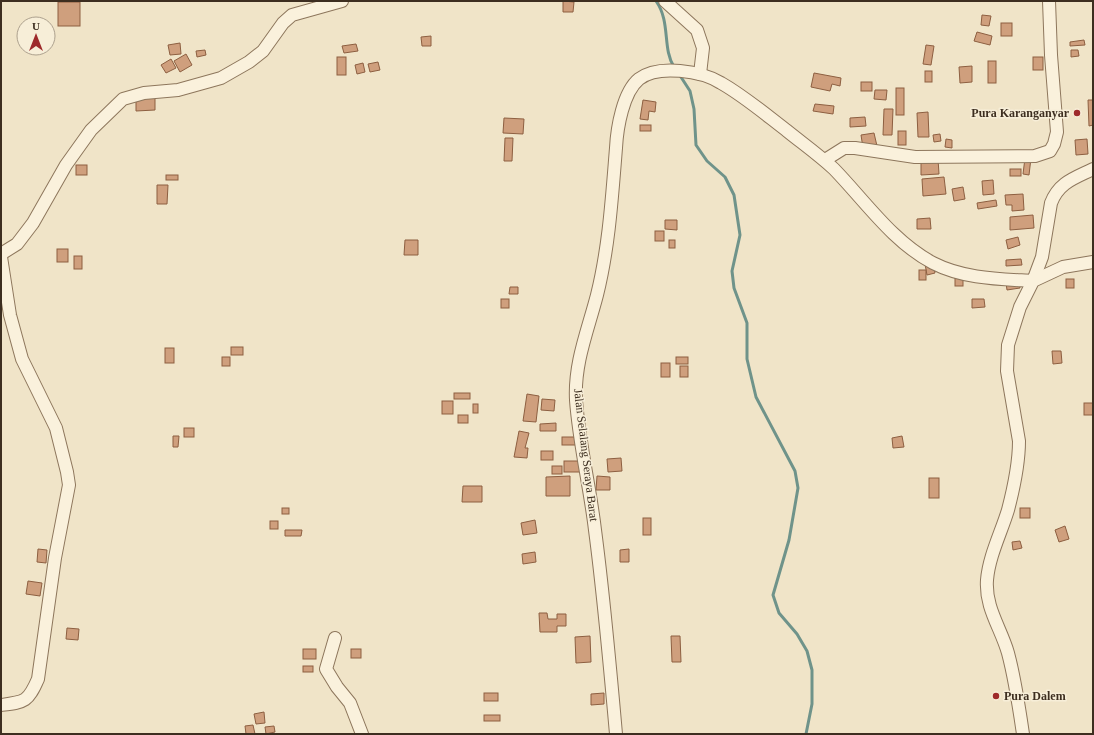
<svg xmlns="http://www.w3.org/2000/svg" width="1094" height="735" font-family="'Times New Roman',serif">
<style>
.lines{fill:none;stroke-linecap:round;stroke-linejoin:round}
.stream{stroke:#6f938a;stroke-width:3}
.building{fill:#cf9f7d;stroke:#8d5f41}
.minor-casing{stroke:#8d765c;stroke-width:14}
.minor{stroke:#faf1dc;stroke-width:12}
.poi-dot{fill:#9e2a2b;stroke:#f7eed8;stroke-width:1.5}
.labels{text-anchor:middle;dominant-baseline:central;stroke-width:3;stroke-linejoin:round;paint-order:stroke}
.poi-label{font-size:12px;font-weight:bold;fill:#3d2e20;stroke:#f7eed8;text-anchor:end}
.street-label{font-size:12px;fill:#3d2e20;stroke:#f7eed8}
</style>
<rect width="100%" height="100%" fill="#f0e4c8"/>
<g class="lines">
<g class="stream">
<path d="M656 1C671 22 662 48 674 67"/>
<path d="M679 74 690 91 694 109 696 145 707 161 725 177 734 195 740 235 732 271 734 288 747 323V359L756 397 795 471 798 488 789 540 773 595 779 613 797 634 807 651 812 670V704L806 734"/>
</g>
</g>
<g class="building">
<path d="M563 1 574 2 573 12H563Z"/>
<rect x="58" y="2" width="22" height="24"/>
<path d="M982 15 991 16 989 26 981 25Z"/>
<rect x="1001" y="23" width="11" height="13"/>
<path d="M977 32 992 36 990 45 974 41Z"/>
<path d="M431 36V46H422L421 37Z"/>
<path d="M1084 40 1085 45 1070 46V42Z"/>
<path d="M180 43 181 54 170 55 168 45Z"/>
<path d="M356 44 358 51 344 53 342 46Z"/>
<path d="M926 45 934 46 931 65 923 64Z"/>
<path d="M205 50 206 55 197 57 196 51Z"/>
<path d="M1071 50H1078L1079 56 1071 57Z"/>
<path d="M186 54 192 65 180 72 174 61Z"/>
<rect x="337" y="57" width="9" height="18"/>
<rect x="1033" y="57" width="10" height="13"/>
<path d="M171 59 176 68 166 73 161 65Z"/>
<rect x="988" y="61" width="8" height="22"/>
<path d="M378 62 380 70 370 72 368 64Z"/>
<path d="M363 63 365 72 357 74 355 65Z"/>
<path d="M972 66V82L960 83 959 67Z"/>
<rect x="925" y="71" width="7" height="11"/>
<path d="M814 73 841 78 840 86 832 84 830 91 811 87Z"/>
<rect x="861" y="82" width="11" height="9"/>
<rect x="896" y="88" width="8" height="27"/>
<path d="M875 90H887L886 100 874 99Z"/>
<path d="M155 97V110L136 111V98Z"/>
<path d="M643 100 656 102 655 112 649 111 648 120 640 119Z"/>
<path d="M1088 100H1093V125L1089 126Z"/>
<path d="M815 104 834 106 833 114 813 111Z"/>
<path d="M884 109H893L892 135H883Z"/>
<path d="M928 112 929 137H918L917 113Z"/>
<path d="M865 117 866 126 850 127V118Z"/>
<path d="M504 118 524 119 523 134 503 133Z"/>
<rect x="640" y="125" width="11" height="6"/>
<rect x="898" y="131" width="8" height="14"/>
<path d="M874 133 877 146 863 148 861 135Z"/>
<path d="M940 134 941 141 934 142 933 135Z"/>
<path d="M505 138H513L512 161H504Z"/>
<path d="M946 139 952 140V148L945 147Z"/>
<path d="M1087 139 1088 154 1076 155 1075 140Z"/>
<path d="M1025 158H1031L1029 175 1023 174Z"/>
<path d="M938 159 939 174 921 175V160Z"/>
<rect x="76" y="165" width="11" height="10"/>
<rect x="1010" y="169" width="11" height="7"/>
<rect x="166" y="175" width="12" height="5"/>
<path d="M944 177 946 194 923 196 922 179Z"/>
<path d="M993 180 994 194 983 195 982 181Z"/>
<path d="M157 185H168L167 204H157Z"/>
<path d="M963 187 965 199 954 201 952 189Z"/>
<path d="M1023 194 1024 210 1012 211V205H1006L1005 195Z"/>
<path d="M996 200 997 206 978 209 977 203Z"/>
<path d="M1033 215 1034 228 1010 230V217Z"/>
<path d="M930 218 931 229H917V219Z"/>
<path d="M665 220H677V230L665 229Z"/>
<rect x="655" y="231" width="9" height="10"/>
<path d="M1018 237 1020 245 1008 249 1006 240Z"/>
<path d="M405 240H418V255H404Z"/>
<rect x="669" y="240" width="6" height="8"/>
<rect x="57" y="249" width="11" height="13"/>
<rect x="74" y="256" width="8" height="13"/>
<path d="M1021 259 1022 265 1006 266V260Z"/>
<path d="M933 263 935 273 927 275 925 264Z"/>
<rect x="919" y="270" width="7" height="10"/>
<rect x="955" y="274" width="8" height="12"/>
<rect x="1066" y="279" width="8" height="9"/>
<path d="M1019 280 1020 288 1007 290 1006 283Z"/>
<path d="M510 287H518V294H509Z"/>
<rect x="501" y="299" width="8" height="9"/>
<path d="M972 299H984L985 307 972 308Z"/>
<rect x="231" y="347" width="12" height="8"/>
<rect x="165" y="348" width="9" height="15"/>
<path d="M1052 351H1061L1062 363 1053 364Z"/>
<rect x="222" y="357" width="8" height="9"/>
<rect x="676" y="357" width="12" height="7"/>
<rect x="661" y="363" width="9" height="14"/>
<rect x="680" y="366" width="8" height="11"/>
<rect x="454" y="393" width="16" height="6"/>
<path d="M527 394 539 396 536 422 523 421Z"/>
<path d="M542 399 555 400 554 411 541 410Z"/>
<rect x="442" y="401" width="11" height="13"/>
<rect x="1084" y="403" width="9" height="12"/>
<rect x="473" y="404" width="5" height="9"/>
<rect x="458" y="415" width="10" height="8"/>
<path d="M556 423V431H540V424Z"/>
<rect x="184" y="428" width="10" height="9"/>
<path d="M519 431 529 433 525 448H528L527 458 514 457Z"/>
<path d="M173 436H179L178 447H173Z"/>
<path d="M902 436 904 447 893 448 892 438Z"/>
<rect x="562" y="437" width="16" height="8"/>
<rect x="541" y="451" width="12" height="9"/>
<path d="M621 458 622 471 608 472 607 459Z"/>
<rect x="564" y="461" width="16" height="11"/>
<rect x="552" y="466" width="10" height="8"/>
<path d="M570 476V496H546V477Z"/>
<path d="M597 476 610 477V490H596Z"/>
<rect x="929" y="478" width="10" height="20"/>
<path d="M463 486H482V502H462Z"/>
<rect x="282" y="508" width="7" height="6"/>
<rect x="1020" y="508" width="10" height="10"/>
<rect x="643" y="518" width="8" height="17"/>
<path d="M535 520 537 533 523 535 521 523Z"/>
<rect x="270" y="521" width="8" height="8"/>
<path d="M1065 526 1069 539 1059 542 1055 530Z"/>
<path d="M285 530H302L301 536H285Z"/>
<path d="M1020 541 1022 548 1013 550 1012 542Z"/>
<path d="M38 549 47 550 46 563 37 562Z"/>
<path d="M629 549V562H620V550Z"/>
<path d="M535 552 536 562 523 564 522 554Z"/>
<path d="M28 581 42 583 40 596 26 594Z"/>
<path d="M539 613H547L548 619H557V614H566V626H557V632H540Z"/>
<path d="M67 628 79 629 78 640 66 639Z"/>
<path d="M590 636 591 662 576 663 575 637Z"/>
<path d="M671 636H680L681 662H672Z"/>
<rect x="303" y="649" width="13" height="10"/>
<rect x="351" y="649" width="10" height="9"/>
<rect x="303" y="666" width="10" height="6"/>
<rect x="484" y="693" width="14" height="8"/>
<path d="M604 693V704L591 705V694Z"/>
<path d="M264 712 265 723 256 724 254 714Z"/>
<rect x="484" y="715" width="16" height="6"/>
<path d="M253 725 255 734H246L245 726Z"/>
<path d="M274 726 275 732 266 734 265 727Z"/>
</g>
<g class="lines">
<defs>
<g id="minor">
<path d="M665 1 697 30 703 48 700 74"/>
<path d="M825 160 844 148H855L915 157 1035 156 1050 151 1054 144 1057 132 1051 55 1049 1"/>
<path d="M1 254 17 244 33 223 66 165 91 130 123 99 144 93 178 90 221 78 249 62 263 51 283 23 292 15 342 1"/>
<path d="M1 257 10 315 22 359 56 428 67 472 69 485 55 558 38 679C28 702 25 702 1 705"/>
<path d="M335 638 326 669 337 687 350 703 362 734"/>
<path d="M616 734C610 666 604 598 595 530 590 487 579 443 576 400 574 363 588 330 597 295 609 247 612 197 616 148 617 128 623 92 639 79 658 64 702 71 721 83 744 96 765 114 786 130 802 143 819 155 834 169 865 201 893 242 933 263 964 279 1000 279 1033 281L1042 257 1051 203C1059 182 1075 178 1093 169"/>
<path d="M1023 734C1019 707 1015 679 1008 653 1001 628 985 608 987 580 989 556 1001 533 1008 510 1014 487 1019 464 1019 441L1007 371 1008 345 1020 307 1033 281 1063 267 1093 262"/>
</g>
</defs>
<use href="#minor" class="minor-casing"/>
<use href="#minor" class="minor"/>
</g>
<g class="poi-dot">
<circle cx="1077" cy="113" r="4"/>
<circle cx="996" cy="696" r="4"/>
</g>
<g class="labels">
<g class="poi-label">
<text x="1069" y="113">Pura Karanganyar</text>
<text x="1004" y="696" text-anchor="start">Pura Dalem</text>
</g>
<g class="street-label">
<text transform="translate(586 455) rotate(83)">Jalan Selalang Seraya Barat</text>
</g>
</g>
<rect width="1094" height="735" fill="none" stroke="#3d2e20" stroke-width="4"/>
<g transform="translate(36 36)"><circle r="19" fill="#f7eed8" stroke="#ada18e"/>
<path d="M0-3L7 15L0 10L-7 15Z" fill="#9e2a2b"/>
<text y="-6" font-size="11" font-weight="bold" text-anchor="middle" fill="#3d2e20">U</text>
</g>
</svg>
